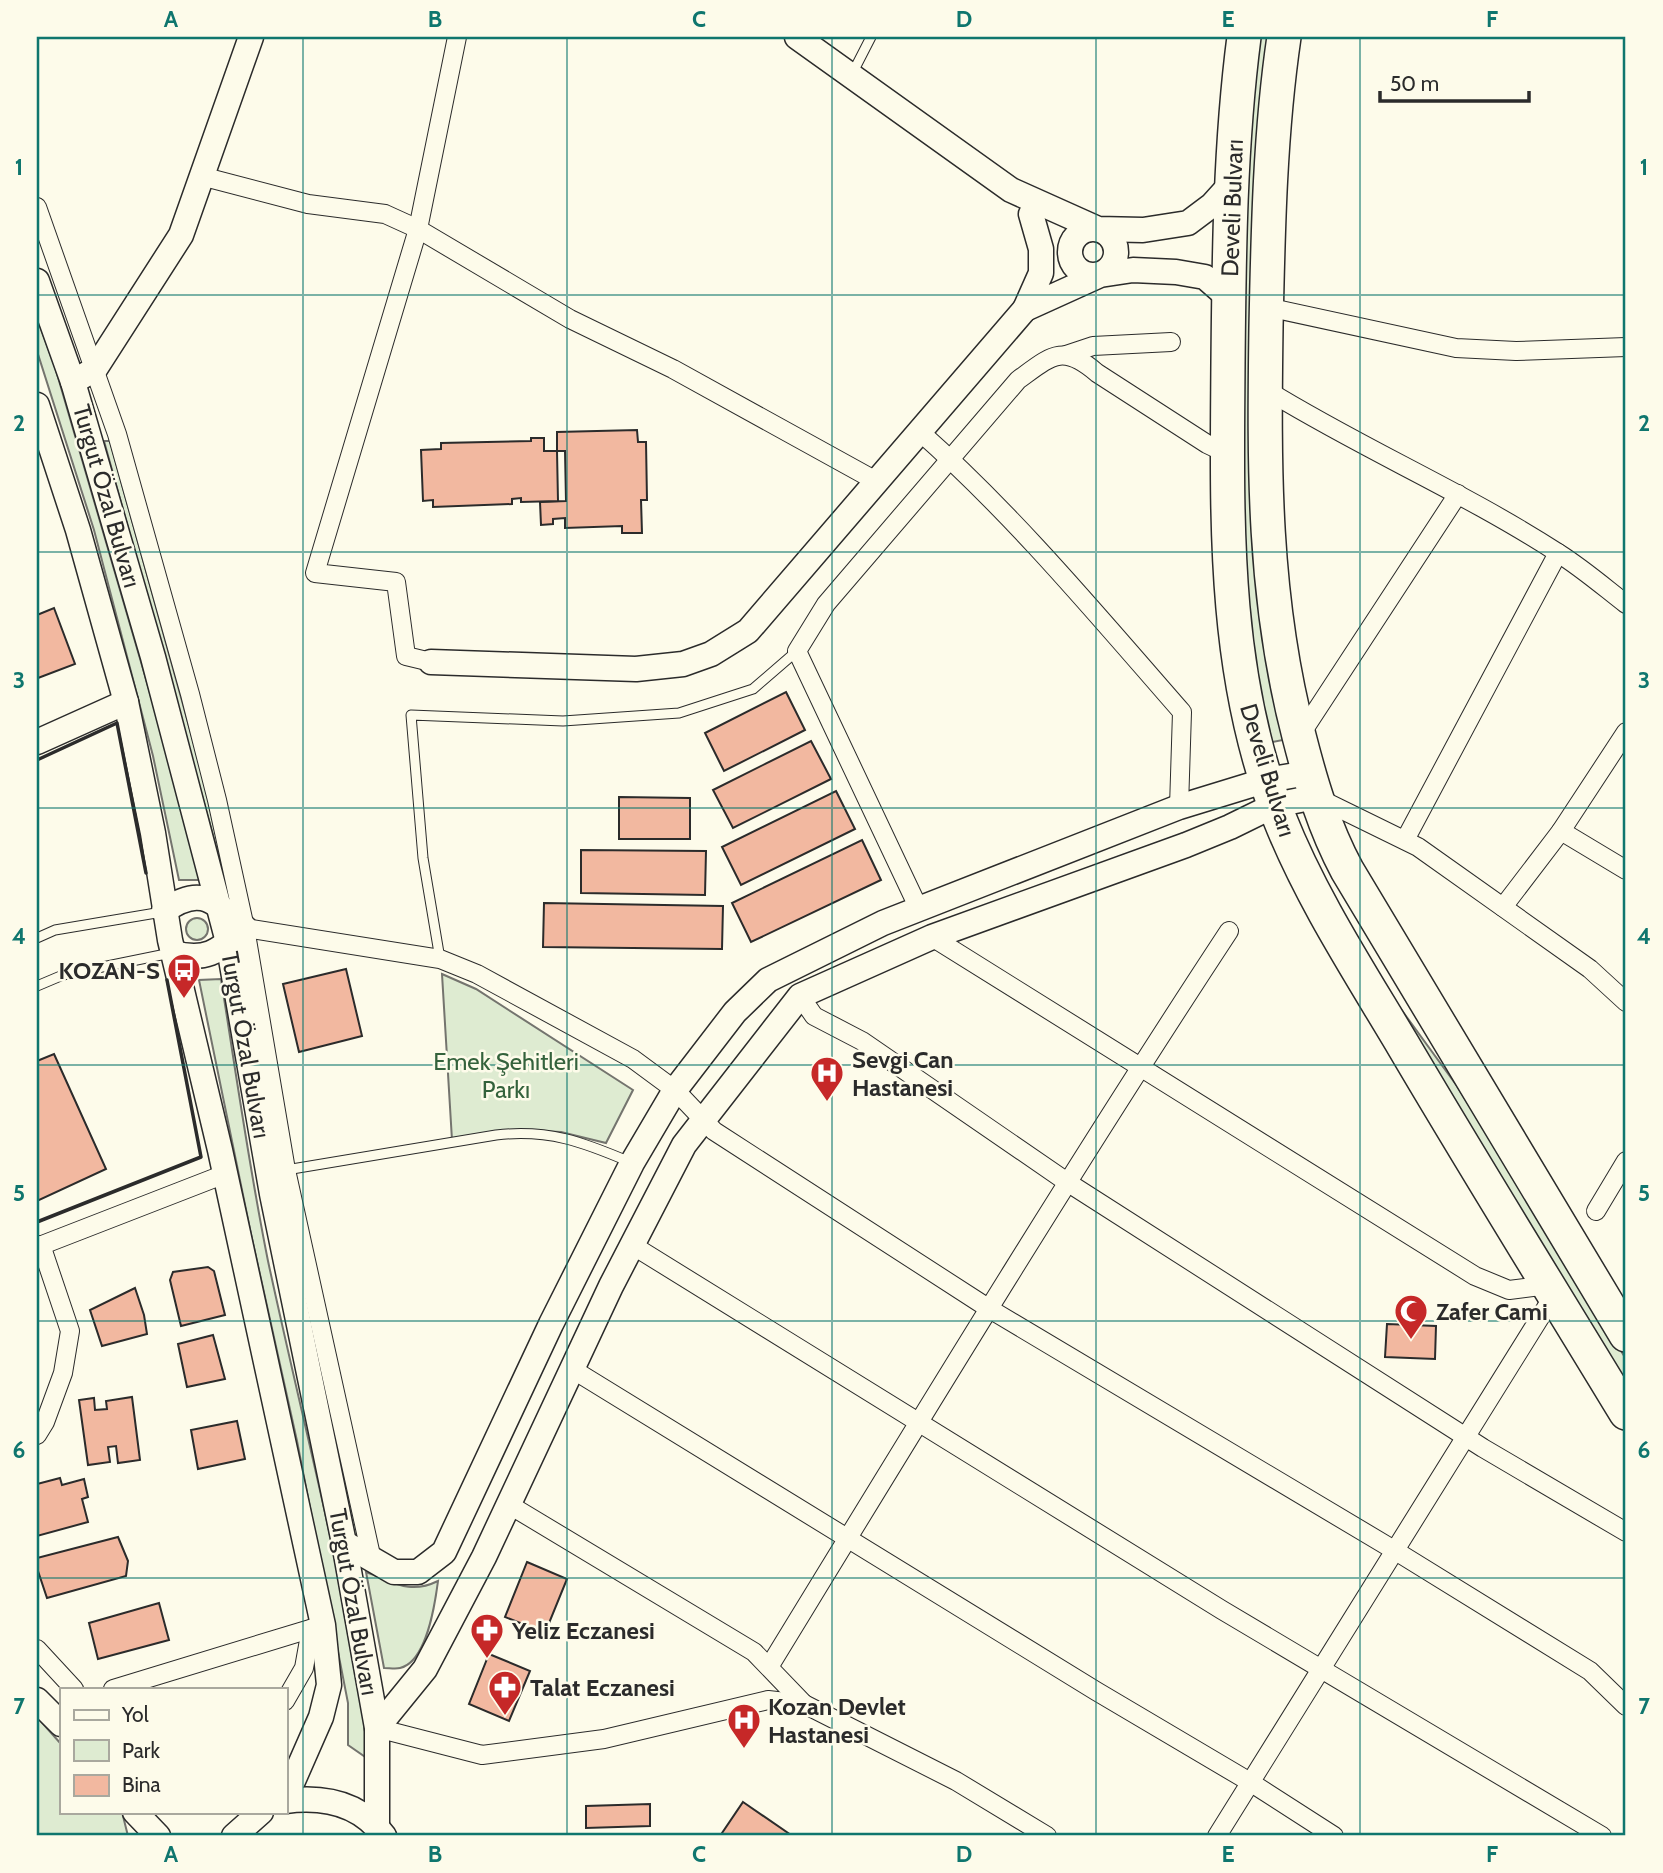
<svg xmlns="http://www.w3.org/2000/svg" width="1663" height="1873" font-family="Cabin,sans-serif">
<style>
.green{fill:#deebd1;stroke:#74746e;stroke-width:2}
.building{fill:#f2b8a0;stroke:#2b2b2b;stroke-width:2}
.lines{fill:none;stroke-linecap:round;stroke-linejoin:round}
.lane-casing{stroke:#2b2b2b;stroke-width:11}
.street-casing{stroke:#2b2b2b;stroke-width:20}
.secondary-casing{stroke:#2b2b2b;stroke-width:27}
.highway-casing{stroke:#2b2b2b;stroke-width:36}
.lane{stroke:#fdfbea;stroke-width:9}
.street{stroke:#fdfbea;stroke-width:18}
.secondary{stroke:#fdfbea;stroke-width:24}
.highway{stroke:#fdfbea;stroke-width:33}
.wall{stroke:#2b2b2b;stroke-width:3.5}
.grid{fill:none;stroke:#0f766e;stroke-width:2;stroke-opacity:0.55}
.labels{text-anchor:middle;dominant-baseline:central;stroke-width:5;stroke-linejoin:round;paint-order:stroke}
.street-label{font-size:24px;fill:#2b2b2b;stroke:#fdfbea}
.poi-label{font-size:24px;font-weight:bold;fill:#2b2b2b;stroke:#fdfbea;text-anchor:start}
.park-label{font-size:24px;fill:#34623c;stroke:#fdfbea}
.neatline{fill:none;stroke:#0f766e;stroke-width:2.5}
.grid-label{font-size:23px;text-anchor:middle;font-weight:bold;fill:#0f766e}
</style>
<rect width="100%" height="100%" fill="#fdfbea"/>
<g class="green">
<path d="M1257 37H1270L1283 740 1263 744 1251 652 1238 437 1247 133Z"/>
<path d="M37 318 55 367 169 758 201 880H179L153 756 94 530 37 351Z"/>
<path d="M104 441H110L228 867 222 868Z"/>
<circle cx="197" cy="929" r="11"/>
<path d="M442 974 476 989 633 1090 606 1143 561 1132 516 1130 452 1140Z"/>
<path d="M221 979C236 1073 249 1167 268 1261 304 1428 348 1594 374 1763L348 1745V1703L297 1441 251 1234 199 980Z"/>
<path d="M1395 1001 1457 1086 1626 1359V1387Z"/>
<path d="M290 1220 361 1549 356 1546Z"/>
<path d="M366 1572C394 1582 409 1595 438 1581 435 1604 427 1662 400 1668 396 1669 389 1668 384 1668Z"/>
<path d="M37 1717 61 1744V1812H122L128 1836H37Z"/>
</g>
<g class="building">
<path d="M637 430 638 442H646L647 500H641L642 533H622V526L565 528V518L553 519V524L541 525 540 502 566 501 565 451H557V432Z"/>
<path d="M531 438H544V451H557L558 501 521 502V498L512 499V504L433 507V500L423 501 421 450 441 449V443L531 441Z"/>
<path d="M54 608 75 664 38 678 37 615Z"/>
<path d="M786 692 805 730 724 771 705 733Z"/>
<path d="M811 741 831 779 733 828 713 790Z"/>
<path d="M836 791 855 829 741 885 722 847Z"/>
<path d="M619 797 690 798V839H619Z"/>
<path d="M862 840 881 880 751 942 732 903Z"/>
<path d="M581 850 706 851 705 895 581 893Z"/>
<path d="M544 903 723 906 722 949 543 947Z"/>
<path d="M346 969 362 1036 299 1052 283 984Z"/>
<path d="M54 1054 106 1169 37 1201V1061Z"/>
<path d="M208 1267 214 1271 225 1315 181 1326 170 1280 173 1272Z"/>
<path d="M135 1288 144 1315 147 1334 102 1346 90 1310Z"/>
<path d="M1387 1324 1436 1326 1435 1359 1385 1357Z"/>
<path d="M213 1335 225 1379 187 1387 178 1344Z"/>
<path d="M132 1397 140 1460 118 1463 116 1446 108 1447 110 1462 88 1465 79 1400 94 1398 95 1410 107 1409 106 1401Z"/>
<path d="M237 1421 245 1459 198 1469 191 1430Z"/>
<path d="M60 1478 62 1485 84 1479 88 1497 82 1499 88 1522 37 1536V1484Z"/>
<path d="M118 1537 128 1561 126 1576 47 1598 37 1568V1558Z"/>
<path d="M527 1562 567 1579 545 1633 505 1617Z"/>
<path d="M159 1603 169 1640 98 1659 89 1623Z"/>
<path d="M489 1654 530 1671 509 1721 469 1704Z"/>
<path d="M743 1802 791 1835 792 1836H720Z"/>
<path d="M650 1804V1826L586 1828V1806Z"/>
</g>
<g class="lines">
<defs>
<g id="lane">
<path d="M852 74 871 37"/>
<path d="M37 938 55 930 162 912"/>
<path d="M440 959 423 858 411 715 563 721 679 713 753 689 797 651"/>
<path d="M37 986 63 975 171 953"/>
<path d="M286 1170 496 1135C549 1129 583 1142 630 1162"/>
</g>
<g id="street">
<path d="M201 176 308 204 385 214 418 229 570 319 673 369 876 481"/>
<path d="M37 207 117 434 190 694 217 800 245 928 286 1170 372 1560"/>
<path d="M1267 307 1456 348 1516 351 1626 347"/>
<path d="M1066 355 1093 346 1171 342"/>
<path d="M1265 389C1360 448 1464 492 1558 553 1582 568 1604 587 1626 604"/>
<path d="M919 431C1015 516 1098 616 1182 712L1179 807"/>
<path d="M431 662 406 656 396 582 315 573 418 229 457 37"/>
<path d="M1299 737 1458 494"/>
<path d="M1318 798 1418 847 1590 969 1626 1002"/>
<path d="M1561 831 1626 870"/>
<path d="M1405 840 1558 553"/>
<path d="M1503 907 1561 831 1626 732"/>
<path d="M919 909 797 651 826 604 1018 380C1051 356 1062 343 1097 373L1207 444 1228 454"/>
<path d="M245 928 440 959 477 974 633 1059 675 1090 714 1131 988 1308 1394 1550 1590 1671 1626 1706"/>
<path d="M932 937 1475 1276 1509 1290 1548 1285"/>
<path d="M800 996 814 1016 862 1041 1067 1182 1483 1448 1626 1532"/>
<path d="M1596 1211 1626 1161"/>
<path d="M632 1245 1222 1610 1602 1836"/>
<path d="M37 1247 225 1174"/>
<path d="M572 1369 1096 1691 1250 1782 1334 1836"/>
<path d="M37 1435 45 1422 63 1373 70 1331 41 1245"/>
<path d="M508 1504 754 1652 804 1704"/>
<path d="M37 1649 74 1689"/>
<path d="M769 1667C920 1420 1070 1173 1229 931"/>
<path d="M113 1689 323 1625"/>
<path d="M285 1701 304 1668 311 1629"/>
<path d="M377 1728 482 1755 604 1739 768 1700 804 1704 956 1781 1047 1836"/>
<path d="M1217 1836 1554 1295"/>
</g>
<g id="secondary">
<path d="M797 37 1011 190 1098 229 1143 230 1188 223 1212 205 1231 184"/>
<path d="M1031 214 1041 249V273L1025 309 1100 275 1133 270 1176 272 1205 277 1229 298"/>
<circle cx="1093" cy="252" r="23"/>
<path d="M37 281 73 382 153 657 228 942 272 1194 344 1543 377 1728V1827"/>
<path d="M73 382 95 369 181 235 251 37"/>
<path d="M37 405 78 530 126 702 153 833 170 940 220 1150 323 1625 329 1685 321 1717 285 1799"/>
<path d="M431 662 636 669 683 664 711 654 748 631 1025 309"/>
<path d="M37 742 126 702"/>
<path d="M164 911C202 884 214 902 245 928 219 950 209 962 173 953"/>
<path d="M344 1543 394 1572H418L444 1552 551 1324 632 1163 675 1090 735 1012 768 980 883 923 1179 807 1267 780 1308 773"/>
<path d="M37 1700 61 1724"/>
<path d="M377 1728 425 1669 484 1557 611 1286 684 1145 800 996 932 937 1186 845 1230 827 1275 805 1315 797"/>
<path d="M285 1801C323 1796 360 1803 384 1836"/>
<path d="M135 1812 158 1836"/>
<path d="M234 1836 261 1812"/>
</g>
<g id="highway">
<path d="M1244 37C1230 145 1229 254 1228 363 1227 516 1222 672 1279 817 1311 898 1359 971 1403 1045 1476 1169 1552 1291 1626 1413"/>
<path d="M1284 37C1270 132 1268 230 1266 327 1264 467 1263 598 1299 736 1311 783 1324 827 1347 870L1626 1335"/>
</g>
</defs>
<use href="#lane" class="lane-casing"/>
<use href="#street" class="street-casing"/>
<use href="#secondary" class="secondary-casing"/>
<use href="#highway" class="highway-casing"/>
<use href="#lane" class="lane"/>
<use href="#street" class="street"/>
<use href="#secondary" class="secondary"/>
<use href="#highway" class="highway"/>
<g class="wall">
<path d="M37 760 117 723 146 873"/>
<path d="M37 1222 201 1157 167 980"/>
</g>
</g>
<path class="grid" d="M303 37V1836M567 37V1836M832 37V1836M1096 37V1836M1360 37V1836M37 295H1626M37 552H1626M37 808H1626M37 1065H1626M37 1321H1626M37 1578H1626"/>
<defs>
<symbol id="bus-pin" viewBox="-11 -11 22 30"><path d="M0 17L-7.5 6A9.5 9.5 0 1 1 7.5 6Z" fill="#c62828" stroke="#fdfbea"/><path d="M-5-6H5V4H4V6H2V4H-2V6H-4V4H-5ZM-3.5-4V0h7V-4ZM-3.5 1.2v1.5H-2V1.2ZM2 1.2v1.5H3.5V1.2Z" fill="#fff"/></symbol>
<symbol id="hospital-pin" viewBox="-11 -11 22 30"><path d="M0 17L-7.5 6A9.5 9.5 0 1 1 7.5 6Z" fill="#c62828" stroke="#fdfbea"/><path d="M-5-5h3v3.5h4V-5h3V5h-3V1.5h-4V5h-3Z" fill="#fff"/></symbol>
<symbol id="mosque-pin" viewBox="-11 -11 22 30"><path d="M0 17L-7.5 6A9.5 9.5 0 1 1 7.5 6Z" fill="#c62828" stroke="#fdfbea"/><path d="M3.5-4.9A6 6 0 1 0 3.5 4.9A5 5 0 1 1 3.5-4.9Z" fill="#fff"/></symbol>
<symbol id="pharmacy-pin" viewBox="-11 -11 22 30"><path d="M0 17L-7.5 6A9.5 9.5 0 1 1 7.5 6Z" fill="#c62828" stroke="#fdfbea"/><path d="M-2-6h4v4h4v4h-4v4h-4v-4h-4v-4h4Z" fill="#fff"/></symbol>
</defs>
<g fill-rule="evenodd">
<use href="#bus-pin" x="165" y="951" width="38" height="52"/>
<use href="#hospital-pin" x="808" y="1054" width="38" height="52"/>
<use href="#mosque-pin" x="1392" y="1292" width="38" height="52"/>
<use href="#pharmacy-pin" x="468" y="1611" width="38" height="52"/>
<use href="#pharmacy-pin" x="486" y="1668" width="38" height="52"/>
<use href="#hospital-pin" x="725" y="1701" width="38" height="52"/>
</g>
<g class="labels">
<g class="street-label">
<text transform="translate(1232 208) rotate(-88)">Develi Bulvarı</text>
<text transform="translate(107 496) rotate(74)">Turgut Özal Bulvarı</text>
<text transform="translate(1268 770) rotate(73)">Develi Bulvarı</text>
<text transform="translate(246 1045) rotate(80)">Turgut Özal Bulvarı</text>
<text transform="translate(354 1602) rotate(80)">Turgut Özal Bulvarı</text>
</g>
<g class="poi-label">
<text x="160" y="970" text-anchor="end">KOZAN-S</text>
<text x="852" y="1059">Sevgi Can<tspan x="852" dy="28">Hastanesi</tspan></text>
<text x="1436" y="1311">Zafer Cami</text>
<text x="512" y="1630">Yeliz Eczanesi</text>
<text x="530" y="1687">Talat Eczanesi</text>
<text x="768" y="1706">Kozan Devlet<tspan x="768" dy="28">Hastanesi</tspan></text>
</g>
<g class="park-label">
<text x="506" y="1061">Emek Şehitleri<tspan x="506" dy="28">Parkı</tspan></text>
</g>
</g>
<rect width="1663" height="1873" fill="none" stroke="#fdfbea" stroke-width="77"/>
<rect x="60" y="1688" width="228" height="126" fill="#fdfbea" stroke="#a9a89e" stroke-width="2"/>
<rect x="74" y="1710" width="35" height="10" fill="#fdfbea" stroke="#a9a89e" stroke-width="2"/>
<text x="122" y="1722" font-size="21" fill="#2b2b2b">Yol</text>
<rect x="74" y="1740" width="35" height="21" fill="#deebd1" stroke="#a9a89e" stroke-width="2"/>
<text x="122" y="1758" font-size="21" fill="#2b2b2b">Park</text>
<rect x="74" y="1775" width="35" height="21" fill="#f2b8a0" stroke="#a9a89e" stroke-width="2"/>
<text x="122" y="1792" font-size="21" fill="#2b2b2b">Bina</text>
<path d="M1380 91v10h149v-10" fill="none" stroke="#2b2b2b" stroke-width="3.5"/>
<text x="1390" y="91" font-size="21" fill="#2b2b2b" stroke="#fdfbea" stroke-width="5" paint-order="stroke">50 m</text>
<rect x="38" y="38" width="1586" height="1796" class="neatline"/>
<g class="grid-label">
<text x="171" y="27">A</text>
<text x="435" y="27">B</text>
<text x="699" y="27">C</text>
<text x="964" y="27">D</text>
<text x="1228" y="27">E</text>
<text x="1492" y="27">F</text>
<text x="19" y="175">1</text>
<text x="1644" y="175">1</text>
<text x="19" y="431">2</text>
<text x="1644" y="431">2</text>
<text x="19" y="688">3</text>
<text x="1644" y="688">3</text>
<text x="19" y="944">4</text>
<text x="1644" y="944">4</text>
<text x="19" y="1201">5</text>
<text x="1644" y="1201">5</text>
<text x="19" y="1458">6</text>
<text x="1644" y="1458">6</text>
<text x="19" y="1714">7</text>
<text x="1644" y="1714">7</text>
<text x="171" y="1862">A</text>
<text x="435" y="1862">B</text>
<text x="699" y="1862">C</text>
<text x="964" y="1862">D</text>
<text x="1228" y="1862">E</text>
<text x="1492" y="1862">F</text>
</g>
</svg>
